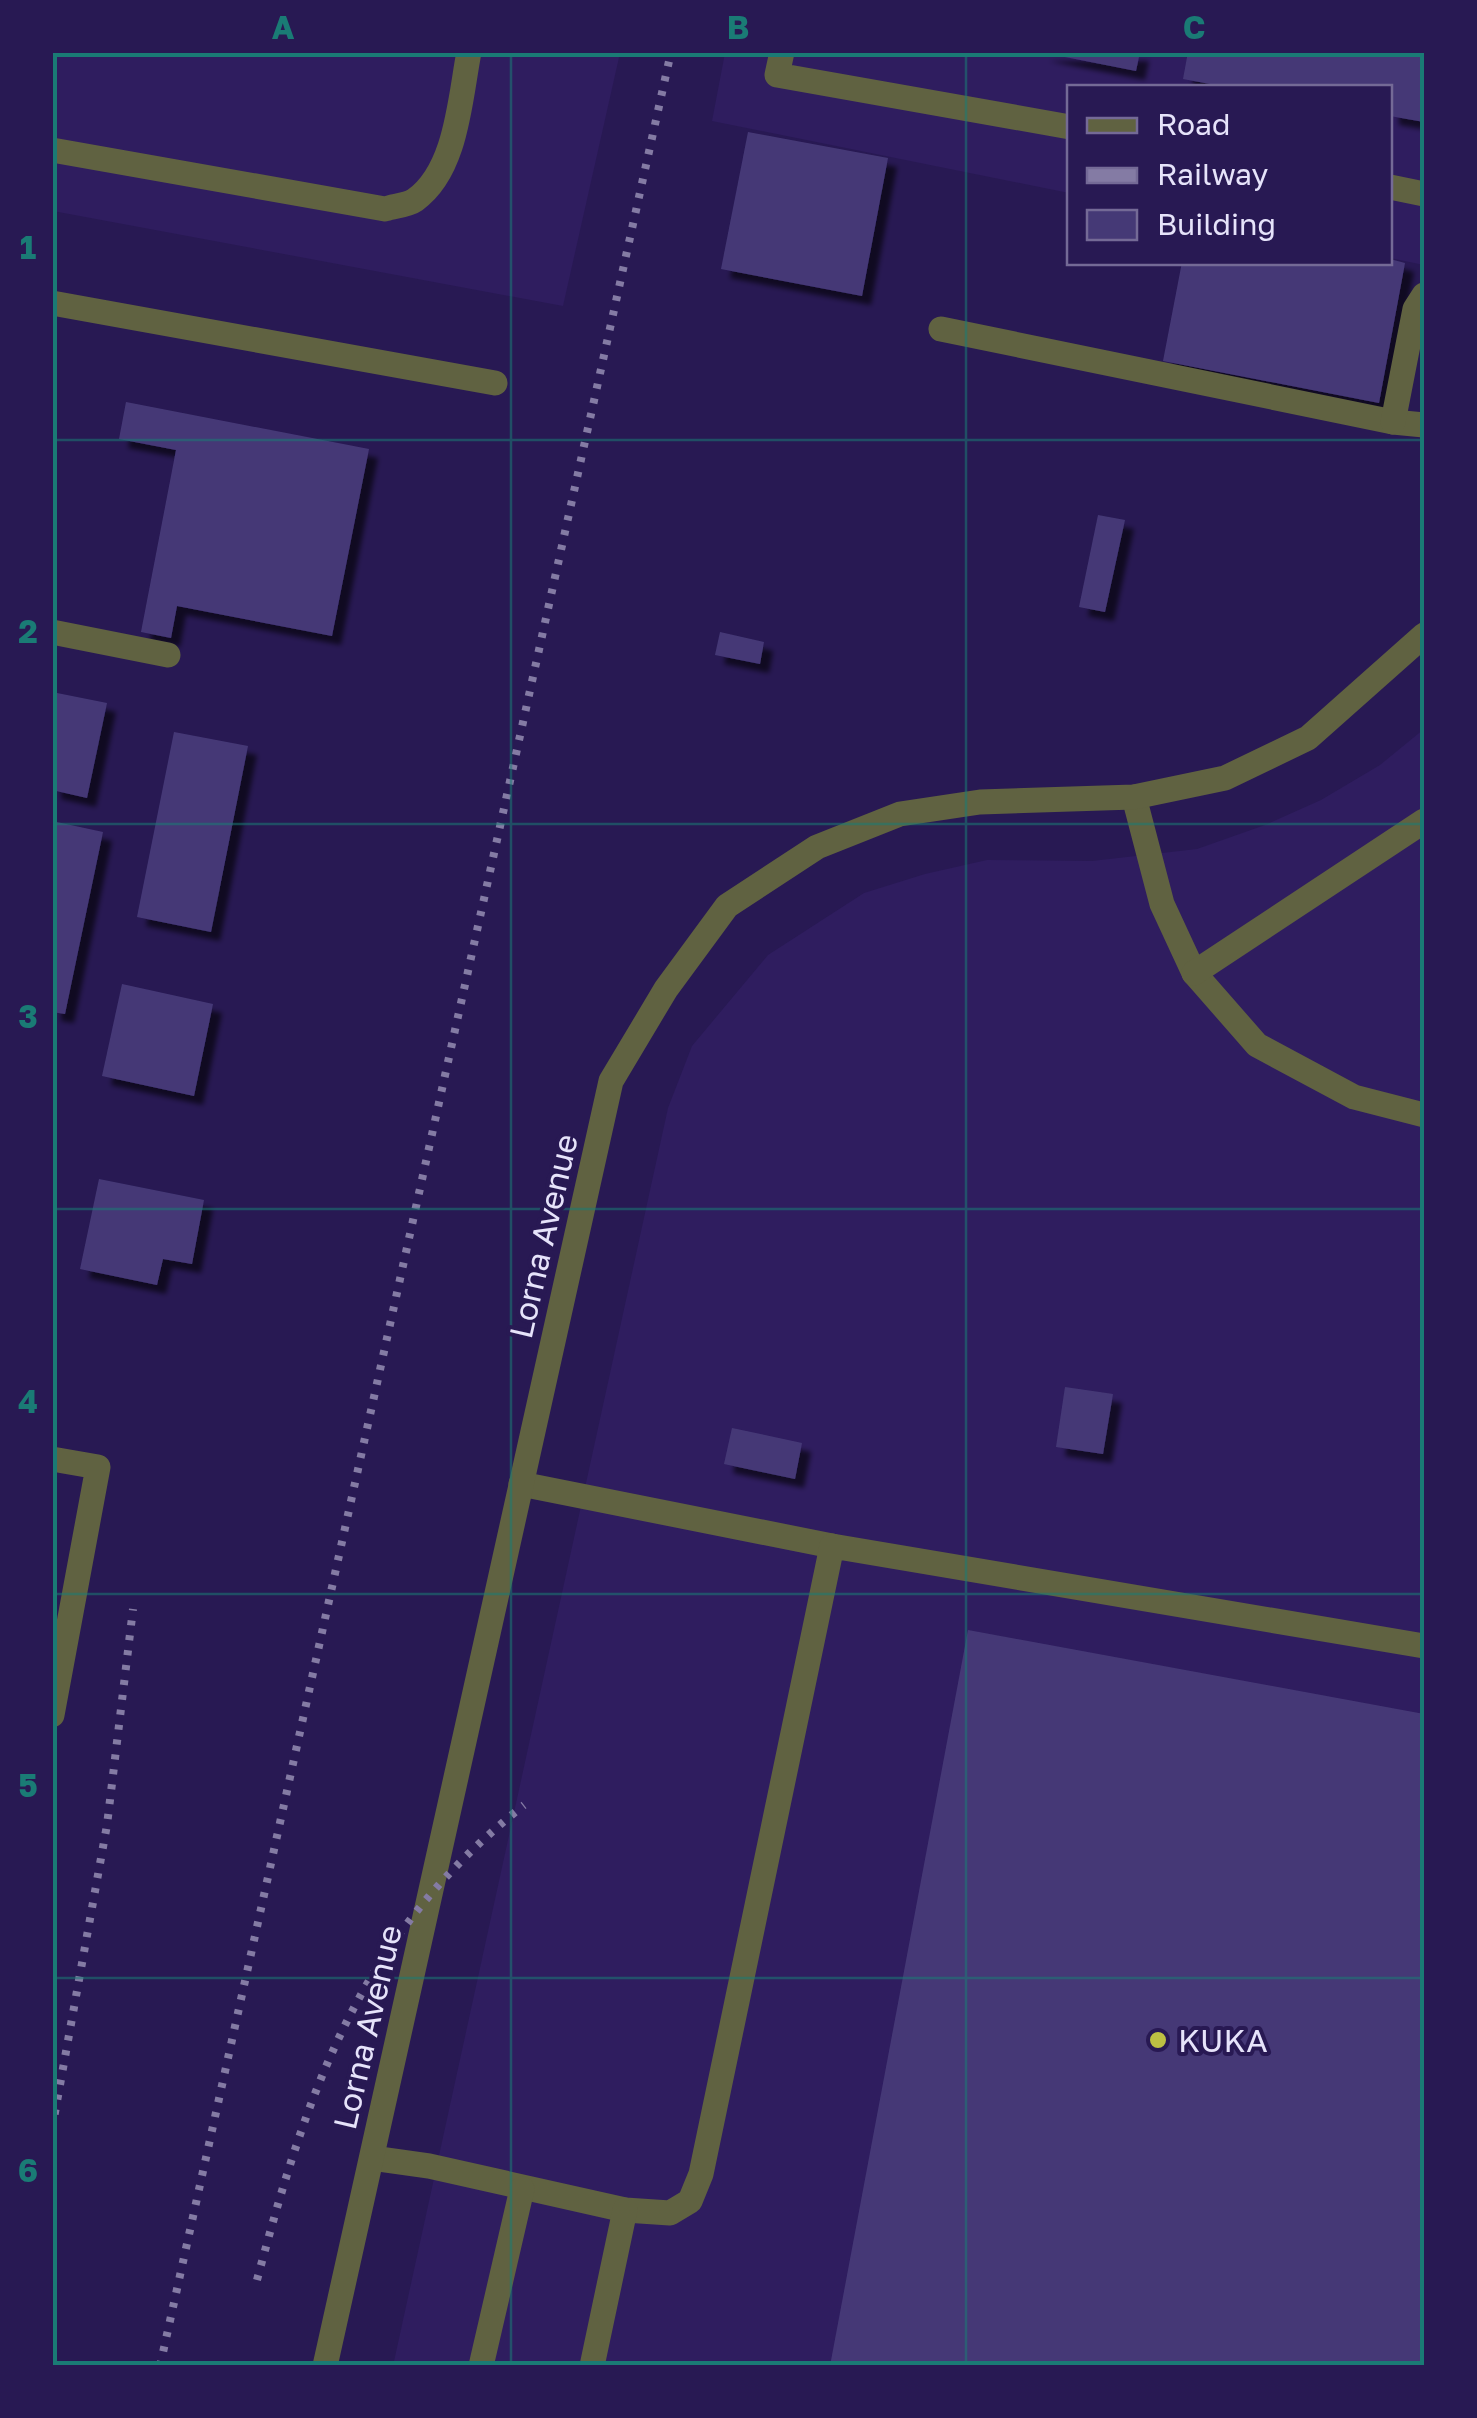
<svg xmlns="http://www.w3.org/2000/svg" width="1477" height="2418" font-family="'Golos Text',sans-serif">
<style>
.built{fill:#2f1d5f}
.building{fill:#453976;filter:url(#shadow)}
.lines{fill:none;stroke-linecap:round;stroke-linejoin:round}
.minor{stroke:#606241;stroke-width:25}
.rail{stroke:#847ba4;stroke-width:8;stroke-dasharray:5 10;stroke-linecap:butt}
.grid{fill:none;stroke:#1a7b75;stroke-width:2.5;stroke-opacity:0.55}
.poi-dot{fill:#bdbf43;stroke:#281953;stroke-width:4}
.labels{text-anchor:middle;dominant-baseline:central;stroke-width:8;stroke-linejoin:round;paint-order:stroke}
.street-label{font-size:32px;fill:#e6e3fa;stroke:#281953}
.poi-label{font-size:32px;fill:#e6e3fa;stroke:#281953;text-anchor:start}
.neatline{fill:none;stroke:#1a7b75;stroke-width:4}
.grid-label{font-size:32px;text-anchor:middle;font-weight:bold;fill:#1a7b75}
</style>
<defs>
<filter id="shadow"><feDropShadow dx="9" dy="9" stdDeviation="2.5" flood-color="#0009"/></filter>
</defs>
<rect width="100%" height="100%" fill="#281953"/>
<g class="built">
<path d="M52 53H620L563 306 53 211Z"/>
<path d="M725 53H1424V265L1390 258V88H1070L1069 193 712 121Z"/>
<path d="M1424 729V2365L393 2366 668 1108 692 1046 768 955 864 893 925 874 987 860 1092 861 1197 849 1265 825 1321 800 1380 765Z"/>
</g>
<g class="building">
<path d="M1040 52H1140L1136 71Z"/>
<path d="M1188 52H1424V122L1390 116V88H1232L1183 79Z"/>
<path d="M748 132 888 158 862 296 721 269Z"/>
<path d="M1390 259 1405 263 1379 403 1163 361 1182 262H1390Z"/>
<path d="M126 402 369 449 332 636 177 606 171 638 141 632 176 450 119 439Z"/>
<path d="M1098 515 1125 520 1105 612 1079 607Z"/>
<path d="M720 632 764 642 760 664 715 655Z"/>
<path d="M52 692 107 703 87 798 52 790Z"/>
<path d="M174 732 248 746 211 932 137 917Z"/>
<path d="M52 821 103 832 65 1014 52 1012Z"/>
<path d="M122 984 213 1004 194 1096 102 1076Z"/>
<path d="M99 1179 204 1200 192 1264 163 1259 157 1285 80 1269Z"/>
<path d="M1065 1387 1113 1394 1103 1454 1056 1447Z"/>
<path d="M732 1428 802 1443 795 1479 724 1464Z"/>
<path d="M968 1630 1424 1714V2366H830Z"/>
</g>
<g class="lines">
<g class="minor">
<path d="M782 52 777 75 1070 127"/>
<path d="M52 150 385 209C394 206 408 205 415 200 457 170 460 98 469 52"/>
<path d="M1390 187 1424 194"/>
<path d="M52 303 495 383"/>
<path d="M941 329 1393 422 1424 425"/>
<path d="M1393 422 1415 309 1424 295"/>
<path d="M52 632 168 655"/>
<path d="M1134 797 1162 904 1194 973 1257 1045 1354 1097 1424 1115"/>
<path d="M1194 973 1424 821"/>
<path d="M52 1459 98 1467 52 1715"/>
<path d="M521 1484 832 1546"/>
<path d="M372 2158 429 2166 625 2210 670 2213 690 2201 701 2174 832 1546 1424 1646"/>
<path d="M325 2366 611 1081 666 989 727 906 817 847 900 814 980 802 1134 797 1225 778 1308 738 1424 635"/>
<path d="M481 2366 522 2189"/>
<path d="M592 2366 625 2210"/>
</g>
<g class="rail">
<path d="M52 2129 107 1825 133 1609"/>
<path d="M257 2280C309 2085 360 1935 524 1805"/>
<path d="M160 2366 671 52"/>
</g>
</g>
<path class="grid" d="M511 52V2366M966 52V2366M52 440H1424M52 824H1424M52 1209H1424M52 1594H1424M52 1978H1424"/>
<circle class="poi-dot" cx="1158" cy="2040" r="10"/>
<g class="labels">
<g class="street-label">
<text transform="translate(543 1236) rotate(-77)">Lorna Avenue</text>
<text transform="translate(367 2027) rotate(-77)">Lorna Avenue</text>
</g>
<g class="poi-label">
<text x="1178" y="2040">KUKA</text>
</g>
</g>
<rect width="1477" height="2418" fill="none" stroke="#281953" stroke-width="110"/>
<rect x="1067" y="85" width="325" height="180" fill="#281953" stroke="#746a96" stroke-width="2.5"/>
<rect x="1087" y="118" width="50" height="15" fill="#606241" stroke="#746a96" stroke-width="2.5"/>
<text x="1157" y="135" font-size="30" fill="#e6e3fa">Road</text>
<rect x="1087" y="168" width="50" height="15" fill="#847ba4" stroke="#746a96" stroke-width="2.5"/>
<text x="1157" y="185" font-size="30" fill="#e6e3fa">Railway</text>
<rect x="1087" y="210" width="50" height="30" fill="#453976" stroke="#746a96" stroke-width="2.5"/>
<text x="1157" y="235" font-size="30" fill="#e6e3fa">Building</text>
<rect x="55" y="55" width="1367" height="2308" class="neatline"/>
<g class="grid-label">
<text x="283" y="39">A</text>
<text x="738" y="39">B</text>
<text x="1194" y="39">C</text>
<text x="28" y="259">1</text>
<text x="28" y="643">2</text>
<text x="28" y="1028">3</text>
<text x="28" y="1413">4</text>
<text x="28" y="1797">5</text>
<text x="28" y="2182">6</text>
</g>
</svg>
